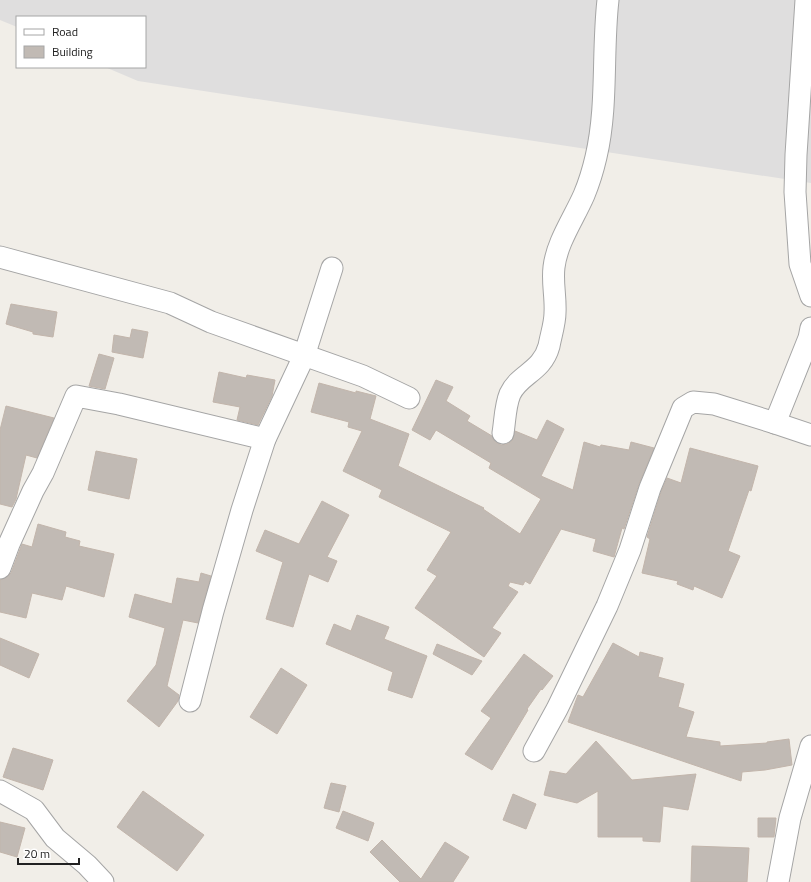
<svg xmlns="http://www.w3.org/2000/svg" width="811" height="882" font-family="'Titillium Web',sans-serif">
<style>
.residential{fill:#dfdede}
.building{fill:#c1bab4;stroke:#c2b5ab}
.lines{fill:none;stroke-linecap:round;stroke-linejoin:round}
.street-casing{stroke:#a5a5a5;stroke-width:23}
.street{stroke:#fff;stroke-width:21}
</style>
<rect width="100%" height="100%" fill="#f1eee8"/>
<path class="residential" d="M0 0H811V183L138 81 105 67H145V17H17V27L0 20Z"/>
<g class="building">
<path d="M11 304 57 312 53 337 33 334V332L6 324Z"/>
<path d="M132 329 148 332 143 358 112 352 114 335 130 338Z"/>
<path d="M99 354 114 358 105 389 89 386Z"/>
<path d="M219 372 246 378 247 375 275 380 272 396 258 425 237 420 240 407 213 402Z"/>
<path d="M436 380 453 387 446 401 470 416 467 421 492 436 495 442 501 445 507 444 512 441 515 431 537 440 547 420 564 429 541 476 573 490 584 442 600 447 601 445 629 450 631 442 654 448 639 484 624 529 622 528 614 557 593 551 596 539 561 529 530 584 525 581 523 585 510 582 508 586 518 592 492 628 501 633 484 657 415 608 437 576 427 570 451 532 379 497 382 490 343 471 362 431 348 427 349 422 311 412 319 383 356 393V391L376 396 370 419 409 434 398 466 484 508 483 509 520 534 541 499 489 468 491 463 436 430 430 440 412 430Z"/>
<path d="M6 406 54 418 37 458 26 455 16 499 12 507 0 504V430Z"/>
<path d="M690 448 758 466 751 491 749 490 728 551 740 556 722 598 694 586 693 590 677 584 678 581 642 573 650 539 647 537 661 492 667 478 681 483Z"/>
<path d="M96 451 137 459 129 499 88 490Z"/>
<path d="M322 501 349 515 327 557 337 561 328 582 309 574 293 627 266 619 283 562 256 551 265 530 299 544Z"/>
<path d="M38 524 66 532 65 537 80 541 79 546 114 554 104 597 66 586 62 600 32 593 26 618 0 612V580L7 577 11 573 22 544 32 547Z"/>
<path d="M201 573 211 576 198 623 183 620 167 686 179 695 178 701 159 727 127 701 156 665 165 628 129 617 135 594 172 604 177 578 199 582Z"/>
<path d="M357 615 389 627 384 639 427 656 412 698 388 690 393 672 326 644 334 624 351 631Z"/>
<path d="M0 638 39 654 29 678 0 665Z"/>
<path d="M613 643 639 657 640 652 663 658 658 677 684 684 678 707 694 712 686 737 720 742V746L767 743V742L789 739 792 765 765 770 742 772 741 781 568 722 578 695 583 697Z"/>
<path d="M437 644 482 661 472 675 433 654Z"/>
<path d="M524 654 553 676 542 690 541 689 527 709 528 710 492 770 465 754 491 718 481 711Z"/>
<path d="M281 668 307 685 277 734 250 717Z"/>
<path d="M596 741 632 780 696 774 688 810 663 806 660 842 643 841V837H598V791L577 803 544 795 550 771 566 774Z"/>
<path d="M13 748 53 760 43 790 3 777Z"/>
<path d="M331 783 346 786 339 812 324 808Z"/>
<path d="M143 791 204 835 177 871 117 827Z"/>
<path d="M513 794 536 804 526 829 503 820Z"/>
<path d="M343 811 374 823 368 841 336 828Z"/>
<path d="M758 818H776L774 837H758Z"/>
<path d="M0 822 25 828 17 857 0 852Z"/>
<path d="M382 840 421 879 445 842 469 857 453 882H400L370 852Z"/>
<path d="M692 846 749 848 747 882H691Z"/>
</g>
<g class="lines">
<defs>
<g id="street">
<path d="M806 0 796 155 795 192 800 264 811 296"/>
<path d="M0 257 170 303 211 322 363 376 409 398"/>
<path d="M775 423 809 338 811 328"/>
<path d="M503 433C505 421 505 406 510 394 519 374 542 372 549 346 551 335 555 323 555 313 556 297 552 283 554 267 557 242 574 218 584 195 589 183 593 170 596 157 608 106 602 52 608 0"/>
<path d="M0 568 9 544 33 491 43 473 76 396 119 404 265 439"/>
<path d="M190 701 213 611 242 510 265 439 304 356 332 268"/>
<path d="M534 751 557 709 607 606 630 550 650 488 683 408 693 402 714 404 775 423 811 435"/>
<path d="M0 791 34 810 55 838 87 865 103 882"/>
<path d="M778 882 790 818 811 746"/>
</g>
</defs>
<use href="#street" class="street-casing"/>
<use href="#street" class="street"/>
</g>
<rect x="16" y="16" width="130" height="52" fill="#ffffff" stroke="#a6a6a6"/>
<rect x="24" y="29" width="20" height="6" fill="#ffffff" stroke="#a6a6a6"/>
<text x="52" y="36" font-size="12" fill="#212121">Road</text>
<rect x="24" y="46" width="20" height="12" fill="#c1bab4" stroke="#a6a6a6"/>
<text x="52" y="56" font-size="12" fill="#212121">Building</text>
<path d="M18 858v6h61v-6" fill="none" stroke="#212121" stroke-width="2"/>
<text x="24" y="858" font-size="12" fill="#212121" stroke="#ffffff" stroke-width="3" paint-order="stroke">20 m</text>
</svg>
